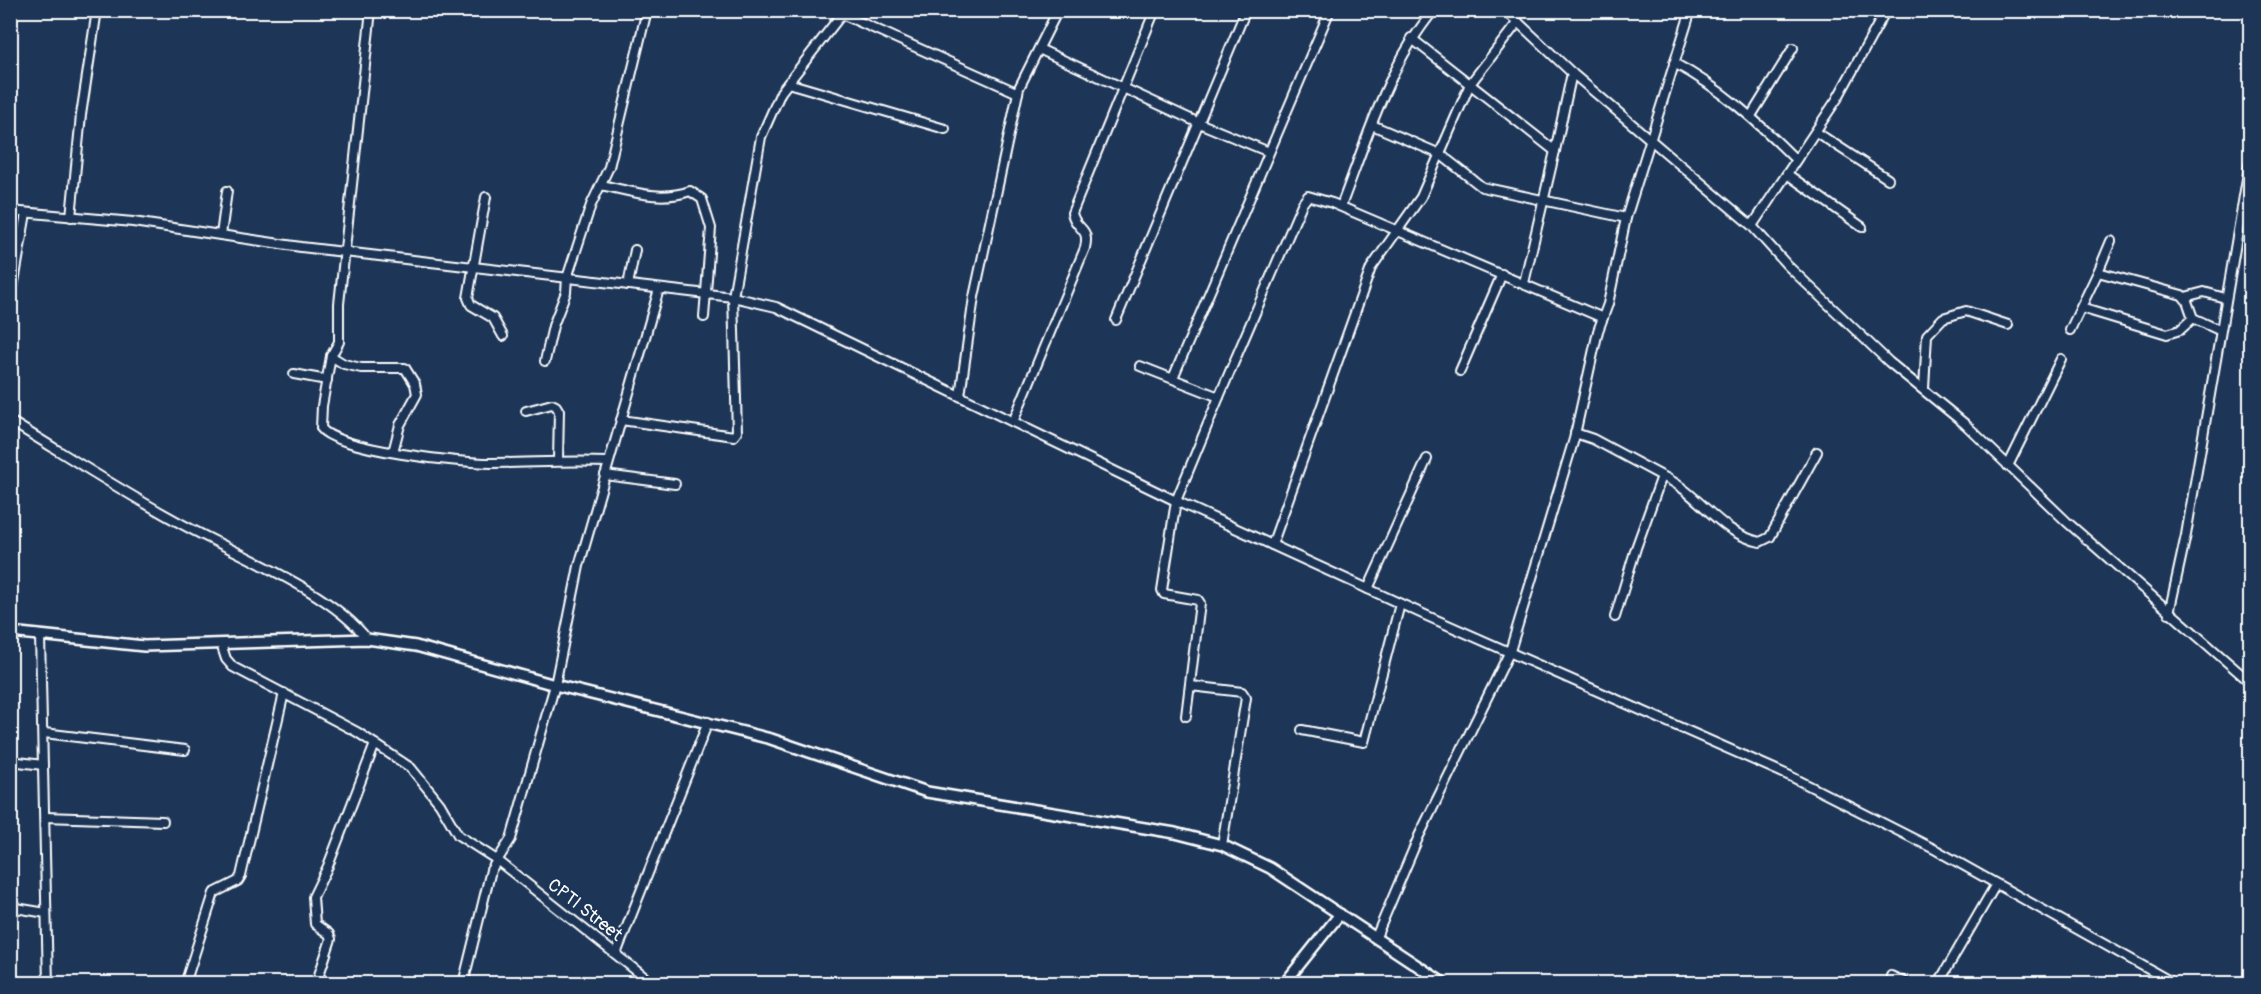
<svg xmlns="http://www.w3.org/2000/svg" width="2261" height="994" font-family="Pangolin,sans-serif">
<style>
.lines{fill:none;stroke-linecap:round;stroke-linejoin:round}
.minor-casing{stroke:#fff;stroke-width:12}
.tertiary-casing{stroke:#fff;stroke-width:14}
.minor{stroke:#1d3557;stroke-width:8}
.tertiary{stroke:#1d3557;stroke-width:9}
.labels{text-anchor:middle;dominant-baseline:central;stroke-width:4.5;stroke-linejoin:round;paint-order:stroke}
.street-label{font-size:18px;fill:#fff;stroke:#1d3557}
</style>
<rect width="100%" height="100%" fill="#1d3557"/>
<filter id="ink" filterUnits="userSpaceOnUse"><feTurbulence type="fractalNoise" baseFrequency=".0167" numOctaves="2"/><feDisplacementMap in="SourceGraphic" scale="12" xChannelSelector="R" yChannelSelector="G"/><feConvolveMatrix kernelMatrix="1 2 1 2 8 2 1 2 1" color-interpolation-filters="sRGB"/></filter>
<g filter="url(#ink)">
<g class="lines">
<defs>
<g id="minor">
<path d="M371 10 339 304V342L331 356 322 406 321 428C336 450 462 463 491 463 530 463 568 460 607 462"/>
<path d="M1505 10 1572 73 1752 226 1787 265 1889 362 1965 424 2067 522 2250 682"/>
<path d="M842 14 1018 93"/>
<path d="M1411 38 1555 151 1572 73"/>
<path d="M1039 49 1199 123 1269 152"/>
<path d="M1674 63C1721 88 1759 123 1796 160"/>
<path d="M788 83 945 129"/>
<path d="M1751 116 1793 48"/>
<path d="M1372 125 1440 154 1482 187 1626 218"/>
<path d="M1816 132 1888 179"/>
<path d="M1787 174 1862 227"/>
<path d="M601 185C631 191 659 202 690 191L702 199 711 228 704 317"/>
<path d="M486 197 468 298 471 305 493 318 503 336"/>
<path d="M1341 206C1367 139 1387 67 1434 10"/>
<path d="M10 211 133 222 301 247 733 297 776 307 1176 501 1425 615 1790 776 1936 850 2175 984"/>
<path d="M71 217 81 115 97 10"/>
<path d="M1752 226 1837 99 1886 10"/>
<path d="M221 235 227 191"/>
<path d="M2098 272 2111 241"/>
<path d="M1524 283 1555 151"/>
<path d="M628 285 635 250"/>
<path d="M2185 297 2204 292 2225 298"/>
<path d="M10 305 26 213"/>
<path d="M2081 308 2167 334 2180 330 2193 318"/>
<path d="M1116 320 1246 10"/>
<path d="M2070 330 2098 272 2182 295 2187 301 2193 318 2219 330"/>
<path d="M331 356 344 364 361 368H405L415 384 417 394 400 425 393 452"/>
<path d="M545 361 553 326 566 292 567 278 591 205 609 167 647 10"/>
<path d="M1140 366 1219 397 1176 501 1162 590 1164 594 1198 600 1200 603 1186 716"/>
<path d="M1460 371 1502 274"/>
<path d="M294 374 327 380"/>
<path d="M1173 378 1330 10"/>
<path d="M1924 388 1927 335 1943 318 1966 311 2008 325"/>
<path d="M960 396 974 297 1019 88 1058 10"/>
<path d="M1219 397 1302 204 1308 196 1332 203 1603 318"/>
<path d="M526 411 552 404 556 406 559 411 558 460"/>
<path d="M621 420 734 436 737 432 733 297 761 137 781 92 845 10"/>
<path d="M10 421C66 455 121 491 178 522 233 553 330 590 367 639"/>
<path d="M1013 422 1085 248C1090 226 1076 231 1072 213L1155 10"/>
<path d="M1575 433 1593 439 1662 476 1636 548 1615 617"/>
<path d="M2008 466 2061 359"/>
<path d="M605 475 675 484"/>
<path d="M1662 476C1700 493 1718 533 1760 542L1770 537 1817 452"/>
<path d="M1272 545 1371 268 1421 197 1470 84 1518 22"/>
<path d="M1368 589 1427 459"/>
<path d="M2169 613 2186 535 2250 161"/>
<path d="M40 636 48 984"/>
<path d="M221 644 226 659 233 667 357 732 411 768 440 804 458 835 497 860 653 984"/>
<path d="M1191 686 1242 692 1246 698 1222 845"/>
<path d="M1302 730 1364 742 1400 604"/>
<path d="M44 733 185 750"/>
<path d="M10 761 43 765"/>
<path d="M2250 771V768"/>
<path d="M45 817 163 821"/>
<path d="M10 907 46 913"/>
<path d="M1376 937 1419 836 1510 651 1574 439 1598 331 1608 304 1626 218 1691 10"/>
<path d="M616 954 708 722"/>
<path d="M1891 976 1908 984"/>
<path d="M185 984 214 893 238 881 241 876 284 693"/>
<path d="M316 984 331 939 329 934 315 924 313 897 328 866 375 744"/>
<path d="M463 984 491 870 511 839 555 685 579 566 659 289"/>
<path d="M1938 984 1996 884"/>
</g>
<g id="tertiary">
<path d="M10 632 144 646 367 639 416 646 555 685 771 739 927 792 1175 833 1222 845 1270 868 1445 984"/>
<path d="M1284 984 1340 914"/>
</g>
</defs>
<use href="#minor" class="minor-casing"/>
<use href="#tertiary" class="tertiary-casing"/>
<use href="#minor" class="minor"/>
<use href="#tertiary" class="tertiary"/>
</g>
</g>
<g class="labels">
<g class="street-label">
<text transform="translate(585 910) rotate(38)">CPTI Street</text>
</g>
</g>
<rect width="2261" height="994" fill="none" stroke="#1d3557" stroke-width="36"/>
<rect x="18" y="18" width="2225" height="958" fill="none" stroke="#fff" stroke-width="2" filter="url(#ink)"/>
</svg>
